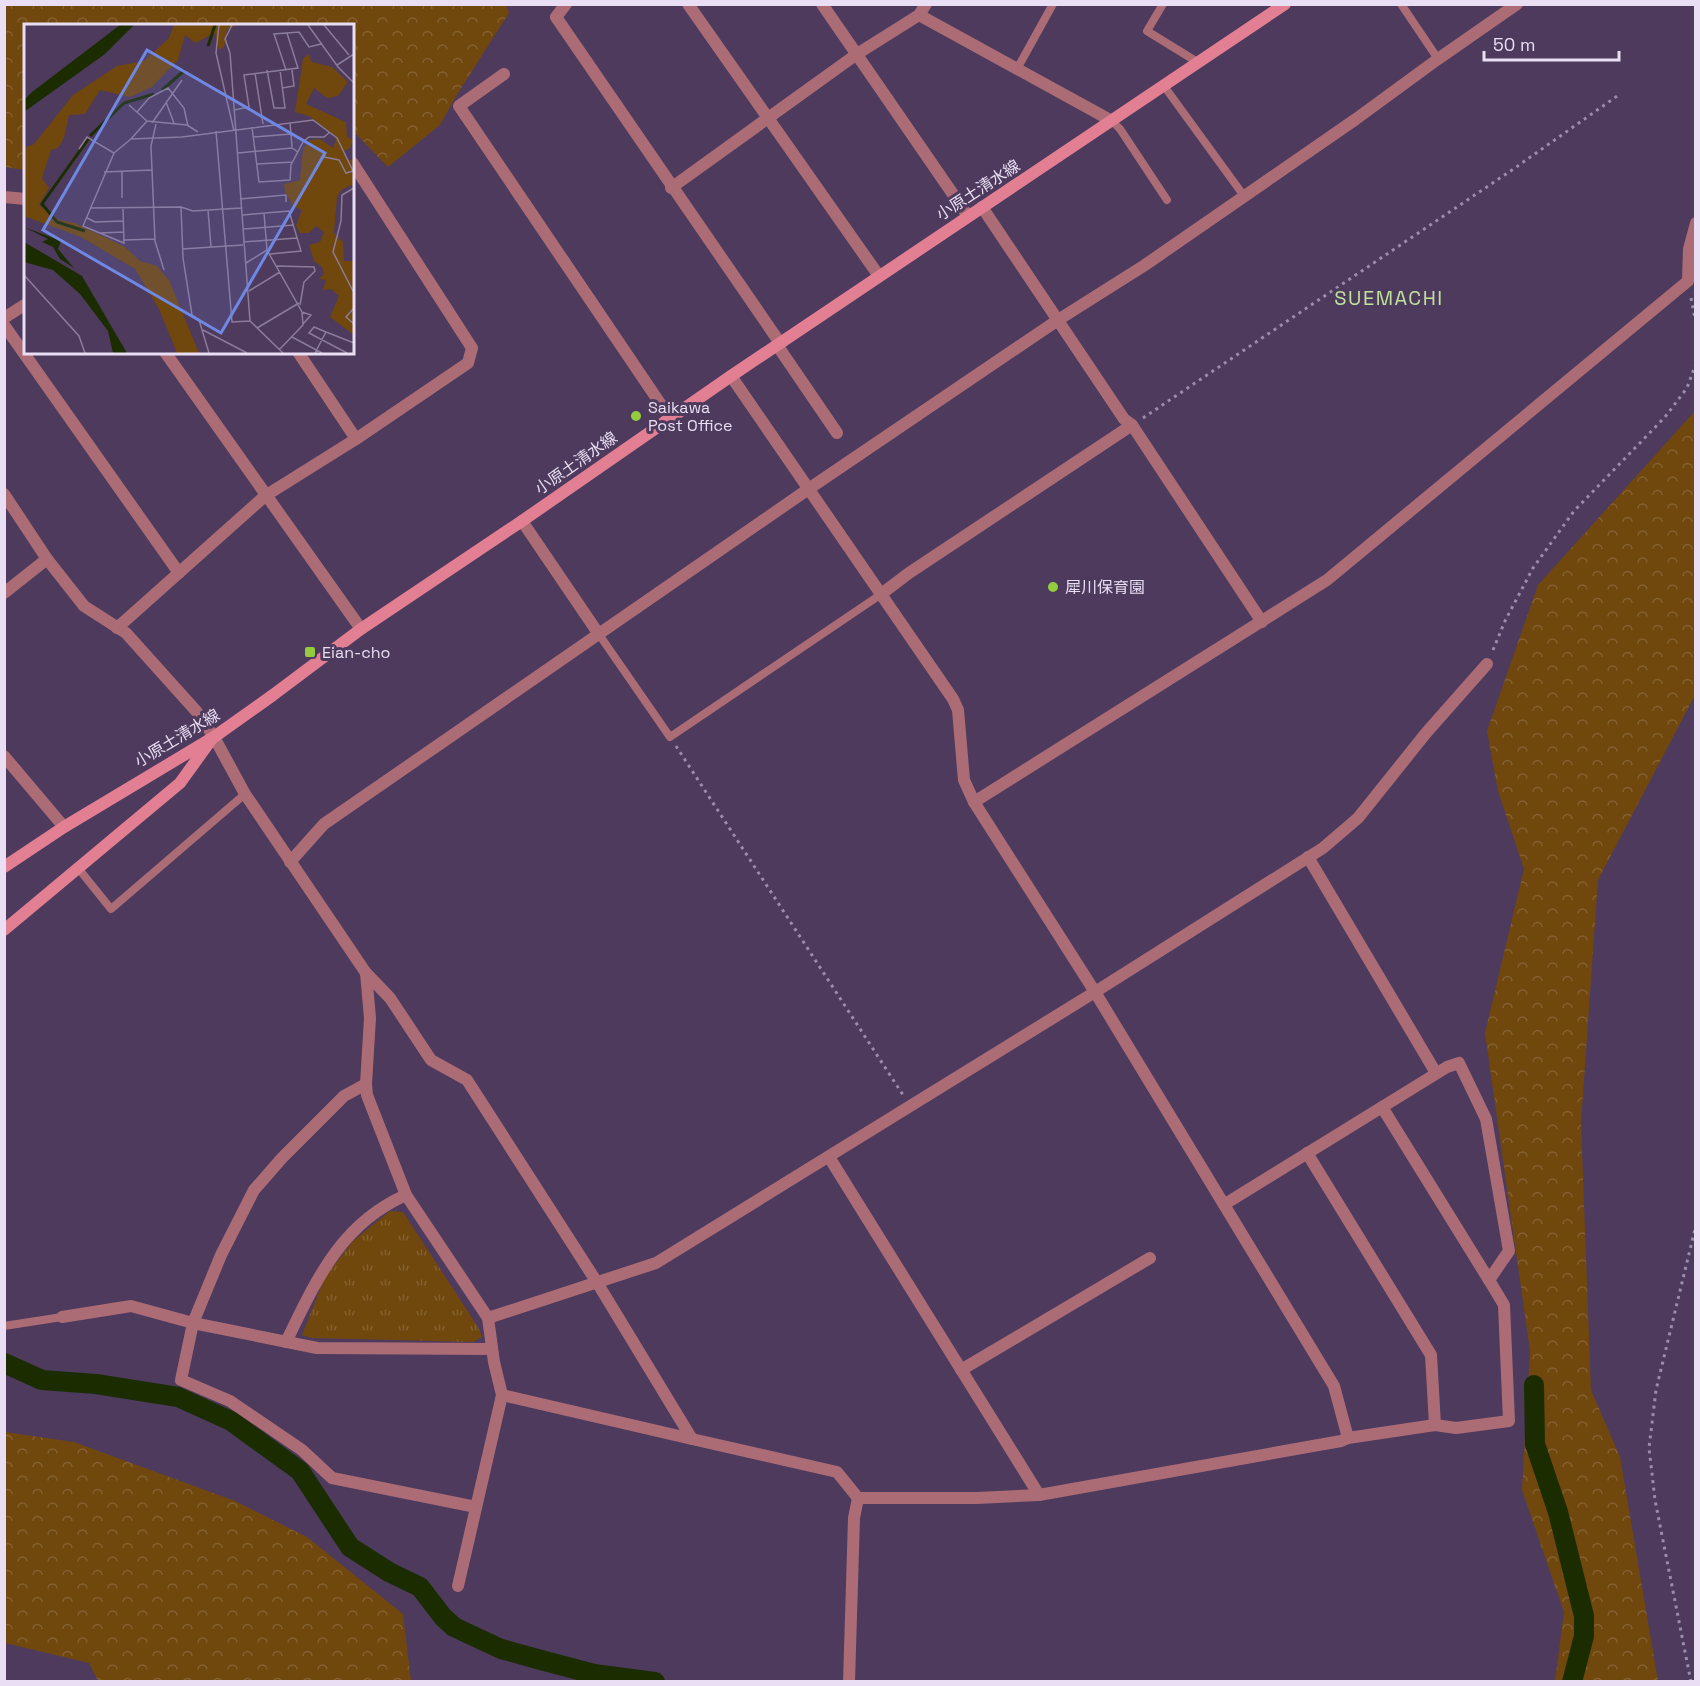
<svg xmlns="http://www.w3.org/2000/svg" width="1700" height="1686" font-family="'Space Grotesk','Noto Sans JP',sans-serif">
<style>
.forest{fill:url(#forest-crowns)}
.park{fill:url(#park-tufts)}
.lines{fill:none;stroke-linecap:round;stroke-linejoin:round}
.canal{stroke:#1b2d00;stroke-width:20}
.path{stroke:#9b8ca8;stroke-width:3;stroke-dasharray:3 4.5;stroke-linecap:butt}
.lane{stroke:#ab6c76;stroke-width:8}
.street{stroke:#ab6c76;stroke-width:12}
.secondary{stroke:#e37f92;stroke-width:12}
.poi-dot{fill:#93cc3d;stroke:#4d3a5d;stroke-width:2}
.labels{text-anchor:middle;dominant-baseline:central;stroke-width:6;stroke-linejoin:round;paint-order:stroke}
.street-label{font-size:16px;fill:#e9def3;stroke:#4d3a5d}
.poi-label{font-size:16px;fill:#e9def3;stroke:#4d3a5d;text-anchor:start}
.quarter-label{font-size:20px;letter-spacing:1.5px;fill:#bfe19a;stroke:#4d3a5d}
.inset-river{fill:none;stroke:#1b2d00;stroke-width:3}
.inset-road{fill:none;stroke:#8b7c99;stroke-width:1.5}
.view{fill:#6f88e3;fill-opacity:0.15;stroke:#6f88e3;stroke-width:3}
.inset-edge{fill:none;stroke:#e9def3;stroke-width:3}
</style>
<defs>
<pattern id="forest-crowns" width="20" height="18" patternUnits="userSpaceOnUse" patternTransform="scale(1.5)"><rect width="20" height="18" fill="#70470d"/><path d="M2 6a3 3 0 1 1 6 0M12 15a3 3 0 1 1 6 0" fill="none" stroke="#846131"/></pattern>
<pattern id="park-tufts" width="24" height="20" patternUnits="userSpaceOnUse" patternTransform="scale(1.5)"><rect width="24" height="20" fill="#70470d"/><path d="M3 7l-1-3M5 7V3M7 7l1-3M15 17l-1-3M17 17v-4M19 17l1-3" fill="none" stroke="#846131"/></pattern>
</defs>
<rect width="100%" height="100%" fill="#4d3a5d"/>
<g class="forest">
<path d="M506 5 509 13 456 96 440 125 388 167 353 131 352 26H26L25 170 5 167V5Z"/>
<path d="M1695 411V695L1598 880 1581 1123 1591 1390 1620 1457 1658 1681H1555L1564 1612 1522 1490 1530 1351 1485 1033 1524 869 1498 791 1487 731 1538 585Z"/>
<path d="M5 1432 74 1442 235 1501 307 1537 403 1614 411 1681H98L89 1663 5 1643Z"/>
</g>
<path class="park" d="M390 1211 403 1212 478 1327 482 1337 473 1342 311 1338 302 1335 325 1277 353 1241Z"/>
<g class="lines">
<g class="canal">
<path d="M4 1363 42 1380 96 1384 178 1397 231 1421 300 1471 350 1547 389 1572 420 1587 443 1617 454 1627 501 1649 541 1660 594 1674 655 1682"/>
<path d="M1534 1385 1535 1444 1558 1512 1584 1616V1636L1572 1682"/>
</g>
<g class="path">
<path d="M1691 298 1696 324"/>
<path d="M1143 418 1512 170 1620 94"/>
<path d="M1493 650 1505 621 1533 568 1574 511 1665 417 1687 388 1696 363"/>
<path d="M676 746 903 1095"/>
<path d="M1691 1682 1655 1500 1649 1448 1656 1390 1696 1225"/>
</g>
<g class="lane">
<path d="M1163 4 1147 31 1199 63"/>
<path d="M1401 4 1438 59"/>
<path d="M1017 69 1053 4"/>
<path d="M1164 86 1244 196"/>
<path d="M1112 121 1120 129 1167 200"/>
<path d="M598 633 670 737 880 595"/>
<path d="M78 868 111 909 245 794"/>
<path d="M4 1326 62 1317"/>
</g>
<g class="street">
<path d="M566 4 556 17 780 343"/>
<path d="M688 4 879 276"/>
<path d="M822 4 968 216"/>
<path d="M919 15 1112 121"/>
<path d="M504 74 459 106 670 418"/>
<path d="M671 188 857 54 919 15 926 4"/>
<path d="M4 197 26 199"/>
<path d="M982 207 1124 419 1132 425 1262 622"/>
<path d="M4 318 26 304"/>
<path d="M4 325 179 573"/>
<path d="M777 345 837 433"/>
<path d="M165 352 361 629"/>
<path d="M298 352 356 439"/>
<path d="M731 376 953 699 958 710 964 780 974 802 1095 992 1334 1386 1348 1438"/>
<path d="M4 494 47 559 84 606 126 633 197 712 214 737 245 794 366 973 390 998 431 1060 467 1080 598 1284 692 1439 502 1395"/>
<path d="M522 521 598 633"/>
<path d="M4 593 47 559"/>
<path d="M880 595 909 573 1132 425"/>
<path d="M117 628 265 496 356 439 468 363 472 348 352 162"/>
<path d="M4 756 64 827"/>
<path d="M974 802 1327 580 1688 281 1689 249 1696 223"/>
<path d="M1308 857 1436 1073"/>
<path d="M290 862 324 824 810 488 1058 320 1145 265 1356 119 1438 59 1517 4"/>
<path d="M366 973 370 1018 366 1084 367 1095 406 1195 488 1318 494 1362 502 1395 458 1586"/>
<path d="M366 1084 344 1096 282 1158 254 1190 221 1255 193 1323 181 1380 230 1401 302 1450 332 1478 476 1507"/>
<path d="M1382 1107 1489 1280"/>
<path d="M1307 1153 1431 1355 1435 1425"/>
<path d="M829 1157 1039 1495"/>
<path d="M62 1317 131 1306 193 1323 317 1348 492 1349"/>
<path d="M488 1318 656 1263 1095 992 1323 848 1358 818 1426 733 1487 664"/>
<path d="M286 1342C316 1281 340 1224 406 1195"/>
<path d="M961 1370 1150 1258"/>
<path d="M692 1439 837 1472 858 1498"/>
<path d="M849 1682 854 1518 858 1498H977L1039 1495 1341 1441 1348 1438 1435 1425 1456 1428 1509 1421 1504 1305 1489 1280 1509 1251 1486 1119 1459 1063 1447 1067 1225 1204"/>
</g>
<g class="secondary">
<path d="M4 867 64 827 214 737 273 695 361 629 522 521 731 376 1285 4"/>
<path d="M4 930 180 783 211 740"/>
</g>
</g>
<g class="poi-dot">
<circle cx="636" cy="416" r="6"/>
<circle cx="1053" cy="587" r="6"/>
<rect x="304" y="646" width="12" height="12" rx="3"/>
</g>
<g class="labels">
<g class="street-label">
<text transform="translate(978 190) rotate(-33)">小原土清水線</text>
<text transform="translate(576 463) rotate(-35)">小原土清水線</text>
<text transform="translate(177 738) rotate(-31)">小原土清水線</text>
</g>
<g class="poi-label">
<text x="648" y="407">Saikawa<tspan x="648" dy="18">Post Office</tspan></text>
<text x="1065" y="587">犀川保育園</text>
<text x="322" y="652">Eian-cho</text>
</g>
<g class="quarter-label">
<text x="1389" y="298">SUEMACHI</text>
</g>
</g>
<g transform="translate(24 24)">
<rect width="330" height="330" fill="#4d3a5d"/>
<path d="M150 1H214L203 5 200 23 195 26 191 9 171 19 161 11 154 36 128 63 106 73 76 66 61 90 45 91 40 114 34 124 27 126 18 154 25 164 15 181 35 196 51 199 101 223 116 237 133 242 145 256 175 329H153L135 285 111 245 57 213 0 192V124L10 120 49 71 93 42 120 37 145 14ZM284 30 288 38 308 43 324 58 314 72 303 74 290 64 282 80 322 98 323 113 329 116 326 124 319 128 324 136 330 135V160L317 166 313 173 310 209 319 218 320 237H330V311L306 293 315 272 307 265 299 266 302 256 295 255 300 250 298 243 290 237 285 221 296 218 300 208 292 202 285 209H276L272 201 278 186 269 182 261 168 260 160 276 156 279 125 286 116 296 115 309 124 313 113 285 92 271 88 279 35Z" fill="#70470d"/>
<path d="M96 1H110L81 30 0 88V76L8 68ZM0 203 37 217 34 225 50 244 36 235 29 223 18 218 24 215ZM0 218 58 252 103 329H89L84 307 56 270 29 246 0 238Z" fill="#1b2d00"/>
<path class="inset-river" d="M184 22 191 1M138 66 161 46M66 112 100 79 130 70M61 207 33 198 18 180 65 114"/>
<path class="inset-road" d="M195 1 192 29 210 107M208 1 201 15 206 29 226 297 259 329M284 1 314 43 330 59M300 1 325 31M313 41 330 30M243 46 250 84H261L256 46M262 46 250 10 275 8 285 23 297 20M231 49 239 100M258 64 270 62 268 46M142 78 150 99M105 81 123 97 163 101 174 108M210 86 225 83 220 51 274 44 263 9M113 88 125 74 144 64 160 84 164 102M123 97 107 115 158 113 289 96 313 114 329 147 322 149 315 136 300 133M266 98 268 123M128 99 158 56M132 100 127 122 131 217 140 246M228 103 235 158 266 156 267 141 279 118 285 113H300L306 108M192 107 208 298 226 297M230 113 267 110M55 125 63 113 90 129 59 202 100 219 99 185M90 129 107 115M214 129 268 124 274 128M233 140 269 138M98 147V174M80 148 128 146M330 164 318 171 317 197 309 228 330 269M216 175 262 171V178M157 183 159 234 168 291 175 296 185 329M67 184 157 183 169 187 217 184M184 186 187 223M240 189 243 226 278 288 279 301 255 326M219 191 265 187 277 227 246 230M63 194 71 198 99 197M220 205 270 201M75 209 100 208M100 216 131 215M219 218 273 214M158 225 219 221M222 239 243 226M253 242 290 243 291 247 280 258 276 281M0 251 55 312 61 329M225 267 256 248M330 284 322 293 330 300M278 288 287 291 279 300M233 304 275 279M179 306 223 329M302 308 290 303 285 309 323 329M268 313 298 329M291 329 302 308 330 319"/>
<path class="view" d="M123 26 301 129 197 309 19 206Z"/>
<rect width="330" height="330" class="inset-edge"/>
</g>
<rect width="1700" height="1686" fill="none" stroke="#e9def3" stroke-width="12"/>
<path d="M1484 51v9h135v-9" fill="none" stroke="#e9def3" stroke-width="3"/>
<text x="1493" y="51" font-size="18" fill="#e9def3" stroke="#4d3a5d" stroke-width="4.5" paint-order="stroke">50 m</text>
</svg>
